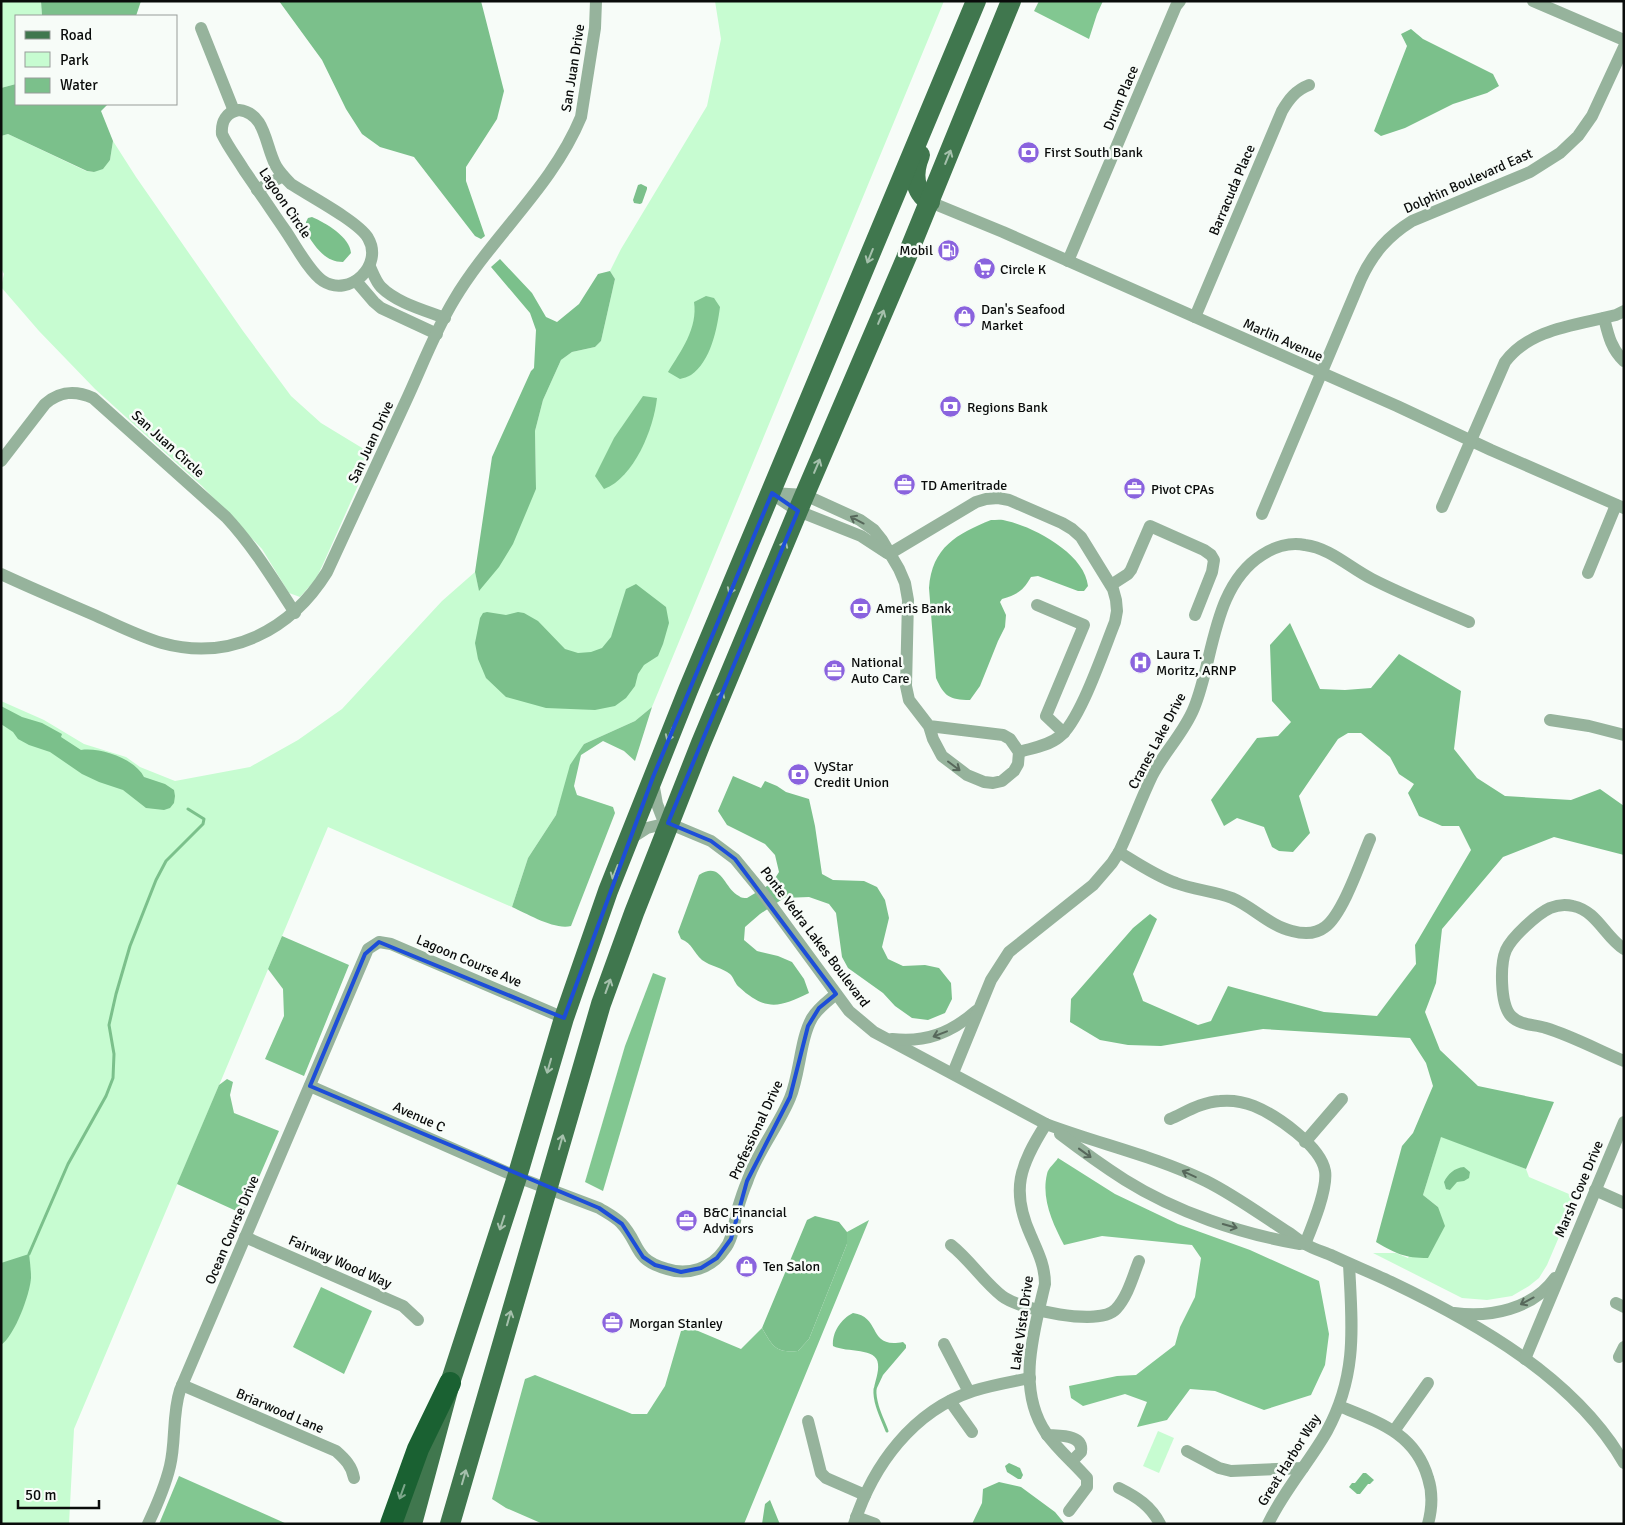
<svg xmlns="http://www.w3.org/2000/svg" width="1625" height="1525" font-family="Signika,sans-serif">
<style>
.green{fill:#c7fcd1}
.forest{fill:#82c791}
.water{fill:#7bc08b}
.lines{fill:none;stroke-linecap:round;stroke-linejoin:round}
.stream{stroke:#7bc08b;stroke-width:3}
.minor{stroke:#96b39c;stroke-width:12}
.primary{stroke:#40774e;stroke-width:20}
.motorway{stroke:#1a6132;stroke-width:22}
.oneway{stroke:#a5c0ac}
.oneway2{stroke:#57685b}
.oneway3{stroke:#7da78b}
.marked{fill:none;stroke:#1d4ed8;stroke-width:4;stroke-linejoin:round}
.labels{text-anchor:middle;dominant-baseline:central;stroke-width:5;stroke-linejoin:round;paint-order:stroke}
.street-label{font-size:14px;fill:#0a0c0b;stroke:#f7fcf8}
.poi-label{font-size:14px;fill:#0a0c0b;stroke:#f7fcf8;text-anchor:start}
</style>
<rect width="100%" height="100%" fill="#f7fcf8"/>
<g class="green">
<path d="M1 1H41L42 16H16V84L1 88Z"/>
<path d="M715 1H944L652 707 635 721 584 744 563 793 556 815 528 858 512 907 328 827 74 1429 69 1524H1V701L44 720 84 744 126 757 140 767 175 781 250 767 298 740 342 709 442 601 475 572 479 590 536 489 535 431 543 400 561 360 572 352 595 347 601 341 615 279 610 271 621 249 707 106 721 39Z"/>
<path d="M8 134 86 171 94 172 110 160 113 141 136 177 243 331 291 396 321 423 372 454 324 562 316 579 300 597 289 593 262 549 202 486 95 389 39 331 1 287 4 274 1 268V136Z"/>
<path d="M1441 1136 1526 1169 1529 1177 1576 1197 1547 1265 1539 1278 1529 1286 1512 1296 1487 1300 1462 1298 1373 1253H1396L1408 1258 1438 1207 1423 1195Z"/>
<path d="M1158 1431 1174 1438 1159 1473 1143 1466Z"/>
</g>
<g class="forest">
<path d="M1039 1H1103L1097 14 1089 39 1034 11Z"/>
<path d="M706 296 714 298 720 307C717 329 711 361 691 375 688 377 683 378 680 379L668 372C681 351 698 328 694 302Z"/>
<path d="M643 396 657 398C654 428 634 478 604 489L595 476 614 438Z"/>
<path d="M652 707 635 761 624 751 603 741 581 755 574 786 577 795 613 807 615 813 571 926C554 930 528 914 512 907L528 858 556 815 570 765 584 744 635 721Z"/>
<path d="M282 936 349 965 304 1076 265 1059 284 1016 283 989 268 969Z"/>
<path d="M653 973 666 978 603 1191 585 1182 625 1046Z"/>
<path d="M227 1079 233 1082 230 1095 234 1113 279 1131 243 1214 177 1184 219 1085Z"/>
<path d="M1058 1158 1115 1194 1178 1224 1250 1250 1319 1281 1329 1334 1325 1365 1311 1395 1264 1410 1215 1391 1190 1389 1167 1420 1137 1427 1147 1402 1125 1394 1083 1406 1071 1398 1069 1386 1117 1376 1136 1375 1175 1345 1180 1327 1195 1297 1201 1258 1192 1245 1102 1236 1064 1245C1053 1224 1041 1199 1047 1174 1048 1168 1055 1163 1058 1158Z"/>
<path d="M869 1220 744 1524H543L506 1508 492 1499 525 1379 535 1375 632 1414H647L665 1386 681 1331 691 1328 741 1349 762 1328C773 1347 776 1353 798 1351L809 1339 847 1244V1232Z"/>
<path d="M321 1287 372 1311 344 1374 293 1347Z"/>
<path d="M179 1476 287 1524H159Z"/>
</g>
<g class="water">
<path d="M41 1H141L136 16H42Z"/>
<path d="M279 1H481L504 91 497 119 466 167V181L485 236 481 239 475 236 414 157 380 147 362 134 346 109 322 60Z"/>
<path d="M1411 29 1423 39 1493 74 1499 86 1487 93 1453 104 1405 128 1381 136 1374 131 1407 46 1401 34Z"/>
<path d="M16 84V104H108L101 111 113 141 110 160 103 169 94 172 87 171 8 134 1 136V88Z"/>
<path d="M641 184 647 187V189L642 203 640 204 634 203 633 200 638 185Z"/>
<path d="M312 217C326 223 350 237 351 253L343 262C324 262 315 246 305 231L306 222 308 218Z"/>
<path d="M500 259 532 293 546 317 557 322 579 304 598 274 610 271 615 279 601 341 595 347 572 352 561 360 543 400 535 431 536 489 513 544 499 567 479 591 475 572 492 457 531 371 534 368 536 330 530 313 491 267Z"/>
<path d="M991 520C996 520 1002 519 1007 521 1034 527 1085 554 1088 586L1084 591H1078L1038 576 1031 577C1023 591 1018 594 1002 599L1000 602 1006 615 1005 627 998 641 980 686 970 700C949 700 944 696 936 678L929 588C932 547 957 534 991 520Z"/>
<path d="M636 584 666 607 669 623 663 644 658 656 644 665 638 674 635 686 626 698 615 706 595 710 546 708 506 697 486 678 478 659 475 643 480 618 483 613 487 612 506 615 518 612 524 613 538 621 565 649 578 653 591 652 602 648 611 637 626 589Z"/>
<path d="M1290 623 1320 689 1345 690 1371 688 1399 654 1461 691 1454 749 1477 778 1505 796 1571 800 1600 789 1624 806V855L1554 837 1503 857 1442 929 1436 983 1425 1012 1440 1050 1478 1086 1554 1102 1526 1169 1441 1137 1423 1195 1438 1207 1445 1226 1428 1258C1404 1258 1397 1254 1376 1242L1402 1146 1413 1133 1433 1086 1426 1063 1410 1038 1263 1029 1161 1046 1128 1045 1100 1040 1070 1022 1071 999 1133 928 1150 914 1157 919 1133 974 1143 1001 1198 1025 1211 1021 1228 986 1324 1012 1377 1016 1416 964 1415 945 1471 850 1459 826H1442L1419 816 1408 793 1414 784 1399 774 1390 757 1361 733H1348L1338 739 1299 796 1310 833 1293 852 1279 851 1272 847 1264 827 1237 818 1224 826 1211 800 1257 738 1278 736 1291 722 1272 701 1270 645Z"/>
<path d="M1 706 22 717 42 723 62 734 61 737 81 750C101 747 135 759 144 777L165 784 174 790 175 796 174 803 170 808 164 810 146 808 123 790 99 782 82 774 50 752 29 745 18 739 13 732 1 724Z"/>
<path d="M733 776 761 788 765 781 777 786 786 792 809 799 815 826 822 874 833 880 864 881 877 887 885 900 889 918 882 947 888 959 903 966 925 965 939 968 951 983 952 999 945 1013 928 1020 912 1018 895 1006 883 993 848 968 842 957 836 913 829 904 809 897 784 898 760 914 745 927 744 940 757 951 778 956 792 962 804 979 809 993C779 1008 765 1011 739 987 735 984 734 978 730 974 723 968 710 966 702 960 693 952 693 944 681 939L678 932 699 875C722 860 724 889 739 896 741 898 744 898 747 898L772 883 779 872 775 855 765 844 727 825 718 811Z"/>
<path d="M1464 1167 1470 1172 1469 1178 1464 1181 1457 1182 1450 1190 1446 1189 1444 1182C1448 1174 1454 1168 1464 1167Z"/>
<path d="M815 1216 839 1222 847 1232V1244L809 1339 798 1351C776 1353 773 1347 762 1328L807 1220Z"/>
<path d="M29 1254C30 1262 31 1270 31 1278 30 1294 15 1335 1 1345V1263Z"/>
<path d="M853 1313C882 1317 867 1349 903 1342L906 1345V1348L883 1375 876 1390 874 1388C875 1381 879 1372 878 1364 877 1347 847 1353 833 1346 832 1332 841 1319 853 1313Z"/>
<path d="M1009 1463 1020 1468 1023 1475 1021 1479H1018L1007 1472 1005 1466Z"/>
<path d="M1363 1473H1366L1374 1480 1370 1484H1368L1360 1494H1357L1349 1487 1352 1483H1355Z"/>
<path d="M999 1482 1021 1487 1055 1512 1065 1524H972L982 1503 983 1489Z"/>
<path d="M770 1500 779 1522 780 1524H762L765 1504Z"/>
</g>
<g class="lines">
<g class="stream">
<path d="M29 1254 68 1164 106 1096 113 1078 114 1054 109 1025 116 994 130 946 156 880 166 861 203 824 204 819 188 809"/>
<path d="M875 1389C874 1403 882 1418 887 1431"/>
</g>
<g class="minor">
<path d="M1533 1 1624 40"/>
<path d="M201 28 234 111"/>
<path d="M239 110C266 113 265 146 276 166 280 173 285 178 291 184 308 195 359 222 368 238 384 265 350 298 323 281 310 273 294 243 285 230 271 210 258 190 244 170 237 158 228 147 222 134 221 122 226 112 239 110Z"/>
<path d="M257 190 283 176"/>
<path d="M930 202 1003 232 1195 317 1397 406 1491 450 1624 508"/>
<path d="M1068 261 1176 6 1180 1"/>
<path d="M370 267C373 273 376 282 381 287 397 303 424 310 445 318"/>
<path d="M356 281 374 302 381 308 437 334"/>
<path d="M1195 317 1282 111C1289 99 1296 90 1309 85"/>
<path d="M1604 318C1608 334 1611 349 1624 361"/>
<path d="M1 461 45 404C60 391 75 390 93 398L226 517C253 546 273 579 295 613"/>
<path d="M772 493 805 495 860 520 874 530 882 540 899 569 905 583 908 600 906 686 909 700 929 726 933 739 942 756 967 775 984 782 993 783 1002 781 1014 771 1018 764 1019 752 1010 739 1003 735 929 726"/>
<path d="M772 494 798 511 861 536 887 553"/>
<path d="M1442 507 1505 362C1530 328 1578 325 1616 315L1624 311"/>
<path d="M1262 514 1361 279C1373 253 1388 236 1412 221L1530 172 1560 153 1578 136 1592 116 1624 47"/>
<path d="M889 554 976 502 986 499 998 498 1009 500 1062 523 1072 529 1081 537 1113 589 1116 600 1117 611 1115 622C1104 649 1080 722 1059 737 1048 746 1032 748 1019 752"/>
<path d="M1588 573 1616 505"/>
<path d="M1 574C31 588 62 601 92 614 115 624 138 636 162 643 230 662 291 630 327 572 353 516 379 460 405 403 421 369 434 333 454 300 492 236 552 187 581 117L595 28 596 1"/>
<path d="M1111 585 1128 574 1131 570 1150 526 1204 550 1211 555 1214 560 1212 572 1195 615"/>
<path d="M1037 605 1084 625 1046 716 1064 733"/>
<path d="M1550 720 1589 726 1624 735"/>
<path d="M653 782 657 804 662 817 668 823 711 841 735 859 758 887 849 1011 874 1032 1046 1124C1099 1144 1155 1156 1206 1181 1234 1195 1260 1214 1286 1231 1293 1235 1298 1240 1305 1244 1313 1249 1324 1252 1333 1256 1352 1265 1372 1273 1391 1282 1477 1323 1575 1378 1624 1463"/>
<path d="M630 839 647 828 668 823"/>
<path d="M1119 852C1137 863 1156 876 1176 883 1194 890 1214 891 1232 898 1253 907 1270 926 1292 931 1303 934 1316 934 1325 927 1343 914 1361 860 1370 839"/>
<path d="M1624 949C1605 937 1597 911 1573 906 1565 904 1557 905 1550 908 1537 914 1512 937 1506 950 1500 964 1500 1004 1511 1016 1521 1026 1534 1024 1546 1028 1572 1036 1598 1050 1624 1061"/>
<path d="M892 1039C925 1043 951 1033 976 1011"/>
<path d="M953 1073 991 980 1009 952 1093 885 1112 863 1119 852C1131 827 1140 801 1152 776 1164 752 1184 733 1194 708 1214 660 1212 587 1262 555 1274 547 1290 542 1305 545 1330 548 1350 568 1372 579 1403 595 1437 608 1469 622"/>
<path d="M310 1086 517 1177 599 1208C607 1213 615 1217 621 1223 641 1244 632 1259 667 1269 688 1276 712 1268 724 1250 733 1239 734 1224 737 1211 740 1201 743 1191 747 1182 757 1152 778 1127 790 1098 800 1074 800 1039 812 1018 818 1008 828 1001 836 994"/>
<path d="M1170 1119C1186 1112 1202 1102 1220 1101 1230 1100 1244 1102 1254 1106 1276 1115 1321 1146 1325 1171 1328 1189 1312 1227 1305 1244"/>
<path d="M1046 1124C1020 1165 1010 1190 1031 1236 1038 1252 1045 1266 1045 1284 1034 1331 1016 1389 1046 1433 1057 1449 1074 1463 1087 1478V1487L1069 1511"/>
<path d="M1060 1134C1081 1150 1103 1166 1125 1180 1176 1212 1241 1234 1300 1244"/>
<path d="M1305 1142 1342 1099"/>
<path d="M1595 1190 1624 1203"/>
<path d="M245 1237 403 1306 418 1320"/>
<path d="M951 1245C970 1260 983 1281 1002 1296 1020 1310 1100 1327 1116 1309 1128 1296 1133 1276 1139 1261"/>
<path d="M1616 1303 1624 1307"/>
<path d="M1454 1313C1490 1318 1533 1309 1555 1278"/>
<path d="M944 1344 969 1392"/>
<path d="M1619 1357 1624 1347"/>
<path d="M1525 1359 1624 1122"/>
<path d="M182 1385 336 1451C345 1459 352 1466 354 1478"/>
<path d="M950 1401 972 1432"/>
<path d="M1339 1406C1378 1422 1415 1433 1428 1478 1433 1493 1432 1509 1428 1524"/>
<path d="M808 1421 821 1473 826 1478 865 1495"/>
<path d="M1394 1431 1428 1383"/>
<path d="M1047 1435C1059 1436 1084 1434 1081 1452L1072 1461"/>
<path d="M1187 1451 1219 1468 1231 1471 1303 1468"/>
<path d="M1119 1488C1137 1497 1151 1506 1160 1524"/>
<path d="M856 1517 875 1524"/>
<path d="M148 1524C157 1505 165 1487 170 1466 176 1441 172 1415 180 1390L368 949 379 942 391 944 564 1018"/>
<path d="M854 1524C873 1465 913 1411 973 1391 992 1385 1011 1382 1030 1378"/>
<path d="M1268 1524C1284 1490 1309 1463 1327 1431 1358 1374 1352 1325 1349 1264"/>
</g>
<g class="primary">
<path d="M920 155C913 172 913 191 930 202"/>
<path d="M412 1524 450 1383 517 1177 564 1018 608 891 688 690 976 1"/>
<path d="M450 1524 601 1004 634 913 701 743 802 501 907 256 1011 1"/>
</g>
<path class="motorway" d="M391 1524 418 1449 450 1383"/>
</g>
<defs><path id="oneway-shaft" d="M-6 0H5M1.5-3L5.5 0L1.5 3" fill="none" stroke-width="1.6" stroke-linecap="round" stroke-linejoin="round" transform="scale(1.25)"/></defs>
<g class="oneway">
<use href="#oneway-shaft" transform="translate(948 157) rotate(-68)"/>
<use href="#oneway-shaft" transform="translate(870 256) rotate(112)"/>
<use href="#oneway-shaft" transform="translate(881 317) rotate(-67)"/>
<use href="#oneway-shaft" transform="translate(817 466) rotate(-67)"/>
<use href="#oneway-shaft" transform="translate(783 548) rotate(-67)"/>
<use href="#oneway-shaft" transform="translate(732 587) rotate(113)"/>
<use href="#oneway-shaft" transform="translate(720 698) rotate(-67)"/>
<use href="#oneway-shaft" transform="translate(670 734) rotate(112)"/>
<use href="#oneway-shaft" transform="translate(615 872) rotate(111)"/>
<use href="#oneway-shaft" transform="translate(608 986) rotate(-70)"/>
<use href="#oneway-shaft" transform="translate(549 1066) rotate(106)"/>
<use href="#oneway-shaft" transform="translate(561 1142) rotate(-74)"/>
<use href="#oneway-shaft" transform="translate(502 1223) rotate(108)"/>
<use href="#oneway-shaft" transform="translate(509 1318) rotate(-74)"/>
<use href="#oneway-shaft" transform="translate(464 1477) rotate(-74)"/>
</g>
<g class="oneway2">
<use href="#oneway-shaft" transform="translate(857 520) rotate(-152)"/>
<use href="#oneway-shaft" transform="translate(954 766) rotate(37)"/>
<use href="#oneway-shaft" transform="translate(940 1034) rotate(159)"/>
<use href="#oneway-shaft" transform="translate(1085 1153) rotate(36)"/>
<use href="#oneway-shaft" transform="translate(1189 1174) rotate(-155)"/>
<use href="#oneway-shaft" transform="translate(1230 1226) rotate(16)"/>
<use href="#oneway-shaft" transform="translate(1527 1301) rotate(152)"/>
</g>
<use class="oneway3" href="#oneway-shaft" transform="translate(402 1492) rotate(110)"/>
<path class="marked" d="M772 493 798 511 668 823 711 841 735 859 836 994 819 1008 808 1026 790 1097 747 1181 731 1239 717 1258 701 1268 681 1272 655 1265 643 1257 622 1224 599 1208 310 1086 365 954 379 942 564 1018 653 777Z"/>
<defs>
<symbol id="bank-disc" viewBox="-11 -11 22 22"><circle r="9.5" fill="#8a63de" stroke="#f7fcf8"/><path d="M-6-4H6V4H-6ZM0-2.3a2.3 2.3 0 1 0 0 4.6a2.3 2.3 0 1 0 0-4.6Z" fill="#fff"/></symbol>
<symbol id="fuel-disc" viewBox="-11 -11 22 22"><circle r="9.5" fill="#8a63de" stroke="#f7fcf8"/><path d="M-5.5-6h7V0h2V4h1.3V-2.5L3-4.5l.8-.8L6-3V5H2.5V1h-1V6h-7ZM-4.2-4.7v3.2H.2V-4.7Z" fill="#fff"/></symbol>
<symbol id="supermarket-disc" viewBox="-11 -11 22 22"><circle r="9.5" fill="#8a63de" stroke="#f7fcf8"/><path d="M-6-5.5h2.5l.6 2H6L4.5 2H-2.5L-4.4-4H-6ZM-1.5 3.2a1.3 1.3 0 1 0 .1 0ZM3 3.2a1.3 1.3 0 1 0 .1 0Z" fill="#fff"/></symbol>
<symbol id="shop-disc" viewBox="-11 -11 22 22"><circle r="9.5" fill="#8a63de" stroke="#f7fcf8"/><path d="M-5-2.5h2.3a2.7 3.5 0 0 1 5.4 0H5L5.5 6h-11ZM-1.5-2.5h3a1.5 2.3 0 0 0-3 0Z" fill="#fff"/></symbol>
<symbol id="office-disc" viewBox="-11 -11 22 22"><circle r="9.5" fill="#8a63de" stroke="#f7fcf8"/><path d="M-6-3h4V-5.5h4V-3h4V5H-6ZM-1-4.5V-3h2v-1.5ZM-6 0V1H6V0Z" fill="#fff"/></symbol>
<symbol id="hospital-disc" viewBox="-11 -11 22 22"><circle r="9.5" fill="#8a63de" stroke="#f7fcf8"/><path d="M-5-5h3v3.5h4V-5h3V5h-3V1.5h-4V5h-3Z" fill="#fff"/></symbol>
</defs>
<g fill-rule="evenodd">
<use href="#bank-disc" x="1016" y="140" width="25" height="25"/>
<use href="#fuel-disc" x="936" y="238" width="25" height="25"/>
<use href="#supermarket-disc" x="972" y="256" width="25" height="25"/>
<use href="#shop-disc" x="952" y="304" width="25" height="25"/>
<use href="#bank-disc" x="938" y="394" width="25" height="25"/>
<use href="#office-disc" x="892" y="472" width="25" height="25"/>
<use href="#office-disc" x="1122" y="476" width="25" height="25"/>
<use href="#bank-disc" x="848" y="596" width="25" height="25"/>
<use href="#hospital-disc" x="1128" y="650" width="25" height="25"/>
<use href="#office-disc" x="822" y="658" width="25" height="25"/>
<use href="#bank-disc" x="786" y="762" width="25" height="25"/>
<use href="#office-disc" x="674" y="1208" width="25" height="25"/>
<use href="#shop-disc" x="734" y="1254" width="25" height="25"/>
<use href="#office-disc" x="600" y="1310" width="25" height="25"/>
</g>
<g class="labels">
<g class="street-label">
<text transform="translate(573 68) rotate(-81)">San Juan Drive</text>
<text transform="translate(1121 98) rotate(-67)">Drum Place</text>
<text transform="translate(1468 181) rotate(-24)">Dolphin Boulevard East</text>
<text transform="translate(1232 190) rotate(-67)">Barracuda Place</text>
<text transform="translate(285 203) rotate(56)">Lagoon Circle</text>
<text transform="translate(1283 340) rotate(24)">Marlin Avenue</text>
<text transform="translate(371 442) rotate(-65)">San Juan Drive</text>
<text transform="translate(168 444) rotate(42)">San Juan Circle</text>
<text transform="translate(1157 741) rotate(-62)">Cranes Lake Drive</text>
<text transform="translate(815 937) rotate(53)">Ponte Vedra Lakes Boulevard</text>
<text transform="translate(469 961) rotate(23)">Lagoon Course Ave</text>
<text transform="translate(419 1117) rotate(24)">Avenue C</text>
<text transform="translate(756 1130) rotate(-65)">Professional Drive</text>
<text transform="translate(1579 1189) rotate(-67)">Marsh Cove Drive</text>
<text transform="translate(232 1230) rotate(-67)">Ocean Course Drive</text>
<text transform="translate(340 1262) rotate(24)">Fairway Wood Way</text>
<text transform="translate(1022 1323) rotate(-82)">Lake Vista Drive</text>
<text transform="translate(280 1411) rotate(23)">Briarwood Lane</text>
<text transform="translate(1289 1460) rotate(-58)">Great Harbor Way</text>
</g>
<g class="poi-label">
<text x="1044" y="152">First South Bank</text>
<text x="933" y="250" text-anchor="end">Mobil</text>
<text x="1000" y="269">Circle K</text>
<text x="981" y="309">Dan's Seafood<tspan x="981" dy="16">Market</tspan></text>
<text x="967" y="407">Regions Bank</text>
<text x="921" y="485">TD Ameritrade</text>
<text x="1151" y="489">Pivot CPAs</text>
<text x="876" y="608">Ameris Bank</text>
<text x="1156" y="654">Laura T.<tspan x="1156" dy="16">Moritz, ARNP</tspan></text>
<text x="851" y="662">National<tspan x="851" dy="16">Auto Care</tspan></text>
<text x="814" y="766">VyStar<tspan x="814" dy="16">Credit Union</tspan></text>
<text x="703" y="1212">B&amp;C Financial<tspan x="703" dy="16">Advisors</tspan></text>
<text x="763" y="1266">Ten Salon</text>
<text x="629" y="1323">Morgan Stanley</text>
</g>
</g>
<rect width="1625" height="1525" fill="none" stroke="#0a0c0b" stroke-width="5"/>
<rect x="15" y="15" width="162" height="90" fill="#f7fcf8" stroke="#989c99"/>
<rect x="25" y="31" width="25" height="8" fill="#40774e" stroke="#989c99"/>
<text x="60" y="40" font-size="15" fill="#0a0c0b">Road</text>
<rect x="25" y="52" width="25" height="15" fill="#c7fcd1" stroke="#989c99"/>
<text x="60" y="65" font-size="15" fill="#0a0c0b">Park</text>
<rect x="25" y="78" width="25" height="15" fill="#7bc08b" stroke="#989c99"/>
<text x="60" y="90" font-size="15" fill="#0a0c0b">Water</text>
<path d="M18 1500v8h81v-8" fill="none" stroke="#0a0c0b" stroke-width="2.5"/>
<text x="25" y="1500" font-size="15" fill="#0a0c0b" stroke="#f7fcf8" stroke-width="4" paint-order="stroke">50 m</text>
</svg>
